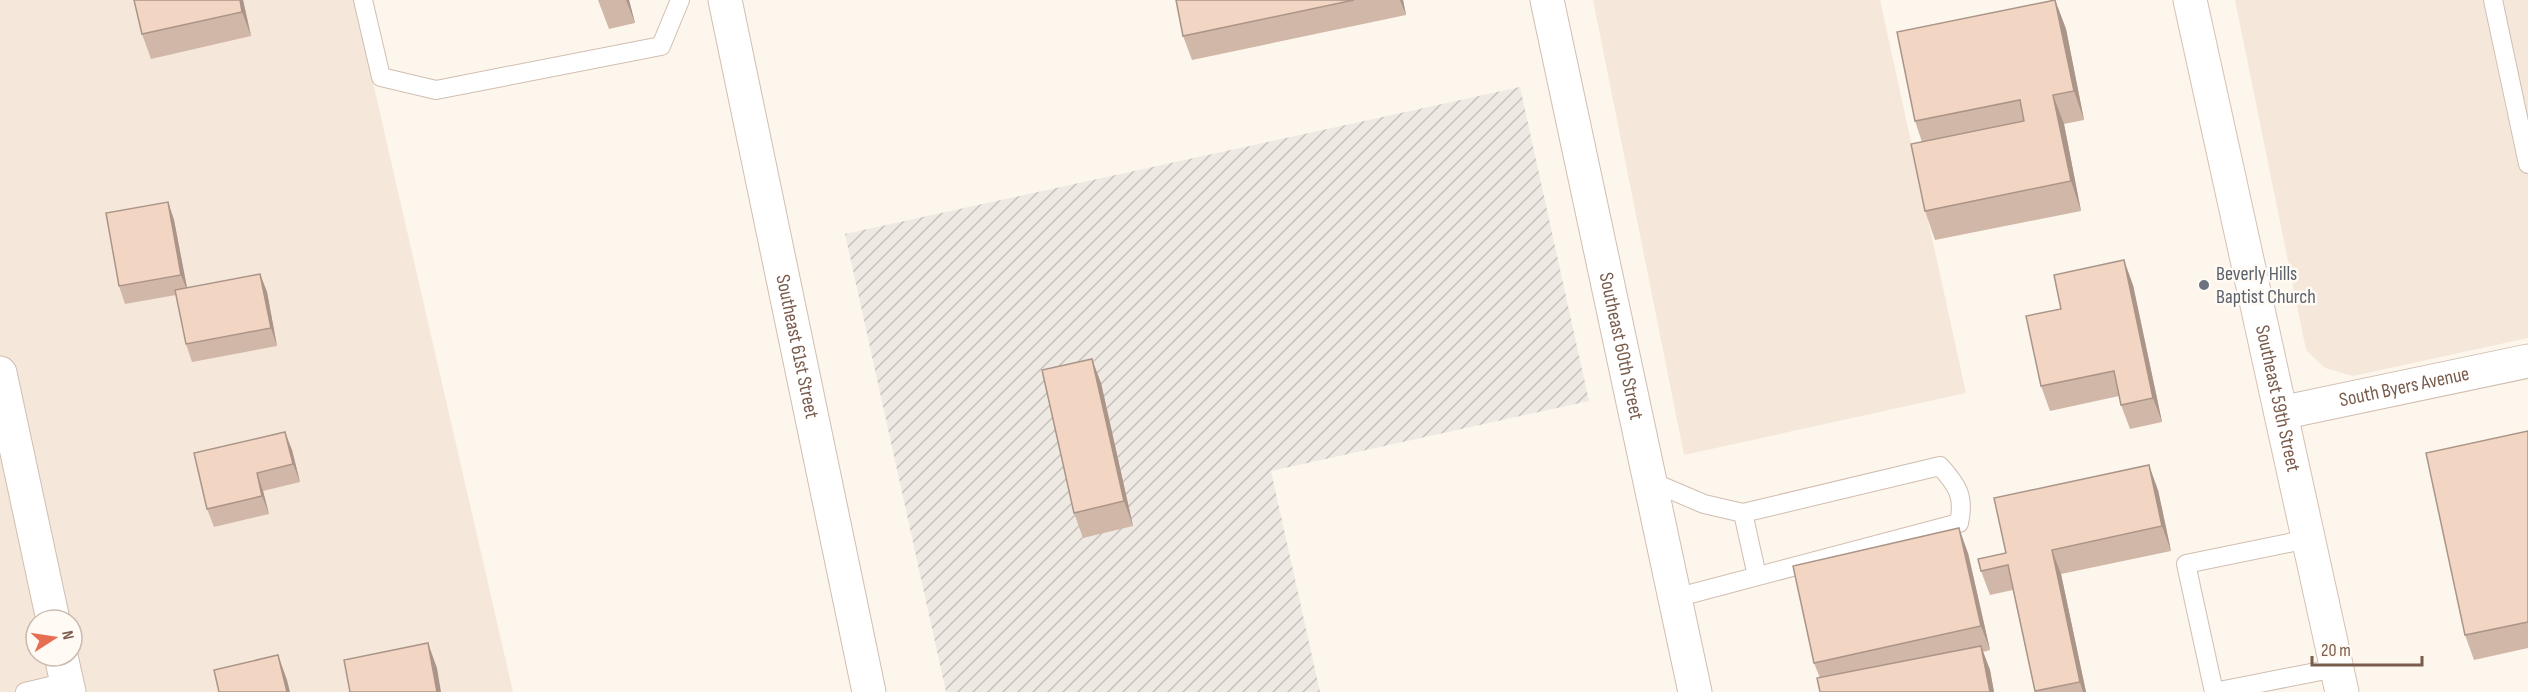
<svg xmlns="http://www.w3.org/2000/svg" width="2528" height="692" font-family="'Sofia Sans Condensed',sans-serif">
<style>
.residential{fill:#f5e8da;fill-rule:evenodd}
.industrial{fill:url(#industrial-furrows)}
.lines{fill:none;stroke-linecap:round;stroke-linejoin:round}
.service-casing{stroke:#d1beb0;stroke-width:20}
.minor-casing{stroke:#d1beb0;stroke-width:35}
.secondary-casing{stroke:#d6c0b0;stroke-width:35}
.service{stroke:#fff;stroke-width:18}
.minor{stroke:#fff;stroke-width:33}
.secondary{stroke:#fff;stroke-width:33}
.wall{fill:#d1b7a8}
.shaded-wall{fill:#aa9588}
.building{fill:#f3d5c3;stroke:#aa9588;stroke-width:1.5}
.worship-dot{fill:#6b7280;stroke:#fffaf3;stroke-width:2}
.labels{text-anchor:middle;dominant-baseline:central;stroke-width:5;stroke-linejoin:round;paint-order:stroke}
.worship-label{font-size:20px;fill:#5b616d;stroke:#fffaf3;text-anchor:start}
.street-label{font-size:20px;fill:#7a5c4d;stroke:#fffaf3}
</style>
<defs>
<pattern id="industrial-furrows" width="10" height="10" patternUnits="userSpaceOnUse" patternTransform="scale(1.5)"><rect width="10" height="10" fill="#efe9e4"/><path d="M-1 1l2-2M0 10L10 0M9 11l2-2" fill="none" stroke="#c7c0bb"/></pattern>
</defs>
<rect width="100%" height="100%" fill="#fdf6ec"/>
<g class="residential">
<path d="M0 0H354L513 692H0ZM36 620H72V656H36Z"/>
<path d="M1593 0H1880L1966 393 1684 455Z"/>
<path d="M2235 0H2528V338L2353 376 2325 368 2306 350Z"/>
</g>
<path class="industrial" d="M1520 87 1589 401 1271 471 1320 692H946L845 234Z"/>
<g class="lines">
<defs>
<g id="service">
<path d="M363 0 381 77 436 90 661 46 680 0"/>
<path d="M2493 0 2528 164"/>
<path d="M1650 481 1704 504 1743 513 1940 466C1957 485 1965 496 1959 523L1675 598"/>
<path d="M1743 513 1757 576"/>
<path d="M25 692 67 682"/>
<path d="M2214 692 2186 564 2308 539"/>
<path d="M2214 692 2336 668"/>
</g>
<g id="minor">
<path id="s1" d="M725 0 869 692"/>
<path id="s2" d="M1547 0 1695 692"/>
<path d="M0 373 53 620"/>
<path id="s3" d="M2281 413 2528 361"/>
<path d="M61 656 69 692"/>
</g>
<g id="secondary">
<path id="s4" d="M2190 0 2342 692"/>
</g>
</defs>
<use href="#service" class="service-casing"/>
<use href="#minor" class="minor-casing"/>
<use href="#secondary" class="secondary-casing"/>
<use href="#service" class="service"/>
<use href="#minor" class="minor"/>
<use href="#secondary" class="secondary"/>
</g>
<g class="wall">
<path d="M134 0H243L251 36 151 59 142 34Z"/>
<path d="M598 0H629L635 23 609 29Z"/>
<path d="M1176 0H1403L1406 15 1192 60 1183 36Z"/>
<path d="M2055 0 2066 29 2084 120 2064 124 2081 211 1935 240 1925 211 1922 142 1915 121Z"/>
<path d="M168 202 174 220 187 288 260 274 267 292 277 346 192 362 186 344 176 295 125 304 119 286Z"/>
<path d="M2133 285 2162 422 2130 429 2121 405 2119 396 2050 411 2041 386 2061 309Z"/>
<path d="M1101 383 1133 526 1083 538 1074 513Z"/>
<path d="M2528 431V648L2474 660 2465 635Z"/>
<path d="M292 450 300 482 263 491 269 514 214 527 207 509 194 453Z"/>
<path d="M2158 490 2171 551 2061 574 2086 692H2035L2013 590 1990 595 1981 571Z"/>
<path d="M1968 553 1990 650 1983 652 1990 670 1994 692H1820V678L1814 663Z"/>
</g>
<g class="shaded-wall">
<path d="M240 0H243L251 36 242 12Z"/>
<path d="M626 0H629L635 23Z"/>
<path d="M1400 0H1403L1406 15Z"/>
<path d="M2055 0 2066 29 2084 120 2074 91Z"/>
<path d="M2053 95 2064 124 2081 211 2071 181Z"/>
<path d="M168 202 174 220 188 293 181 275Z"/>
<path d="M2124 260 2133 285 2162 422 2153 398Z"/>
<path d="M260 274 267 292 277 346 271 328Z"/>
<path d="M1092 359 1101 383 1133 526 1124 501Z"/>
<path d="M285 432 292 450 300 482 293 464Z"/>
<path d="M2149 465 2158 490 2171 551 2162 526Z"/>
<path d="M257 473 263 491 269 514 262 496Z"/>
<path d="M1959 528 1968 553 1990 650 1981 626Z"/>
<path d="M2052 550 2061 574 2086 692H2083L2080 682Z"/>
<path d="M428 643 437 668 441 692H437Z"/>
<path d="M1981 646 1990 670 1994 692H1990Z"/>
<path d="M278 655 287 680 290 692H287Z"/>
</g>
<g class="building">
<path d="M134 0H240L242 12 142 34Z"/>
<path d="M1176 0H1354L1183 36Z"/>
<path d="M2055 0 2074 91 2053 95 2071 181 1925 211 1911 144 2024 121 2020 100 1915 121 1897 32Z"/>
<path d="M168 202 181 275 119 286 106 213Z"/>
<path d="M2124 260 2153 398 2121 405 2114 371 2041 386 2026 316 2061 309 2054 275Z"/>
<path d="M260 274 271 328 186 344 175 290Z"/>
<path d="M1092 359 1124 501 1074 513 1042 370Z"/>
<path d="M2528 431V622L2465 635 2426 453Z"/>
<path d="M285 432 293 464 257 473 262 496 207 509 194 453Z"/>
<path d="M2149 465 2162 526 2052 550 2080 682 2035 691 2008 565 1981 571 1978 559 2006 553 1994 498Z"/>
<path d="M1959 528 1981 626 1814 663 1793 566Z"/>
<path d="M428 643 437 692H350L344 660Z"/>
<path d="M1981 646 1990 692H1820L1817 678Z"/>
<path d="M278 655 287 692H219L214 670Z"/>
</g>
<circle class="worship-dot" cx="2204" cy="285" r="6"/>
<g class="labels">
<g class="worship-label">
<text x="2216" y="274">Beverly Hills<tspan x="2216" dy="23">Baptist Church</tspan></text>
</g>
<g class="street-label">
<text stroke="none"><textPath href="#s1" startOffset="354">Southeast 61st Street</textPath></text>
<text stroke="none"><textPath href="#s2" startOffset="354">Southeast 60th Street</textPath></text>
<text stroke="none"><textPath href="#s3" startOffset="126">South Byers Avenue</textPath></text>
<text stroke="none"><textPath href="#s4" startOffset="408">Southeast 59th Street</textPath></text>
</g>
</g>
<g transform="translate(54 638) rotate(78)"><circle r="28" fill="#fffaf3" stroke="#cabbb1" stroke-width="1.5"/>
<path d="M0-4.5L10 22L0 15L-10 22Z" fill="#e76f51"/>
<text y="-9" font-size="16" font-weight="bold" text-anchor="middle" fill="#7a5c4d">N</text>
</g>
<path d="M2312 656v9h110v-9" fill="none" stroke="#7a5c4d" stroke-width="3"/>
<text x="2321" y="656" font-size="18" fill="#7a5c4d" stroke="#fffaf3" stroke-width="4.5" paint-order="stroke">20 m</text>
</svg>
